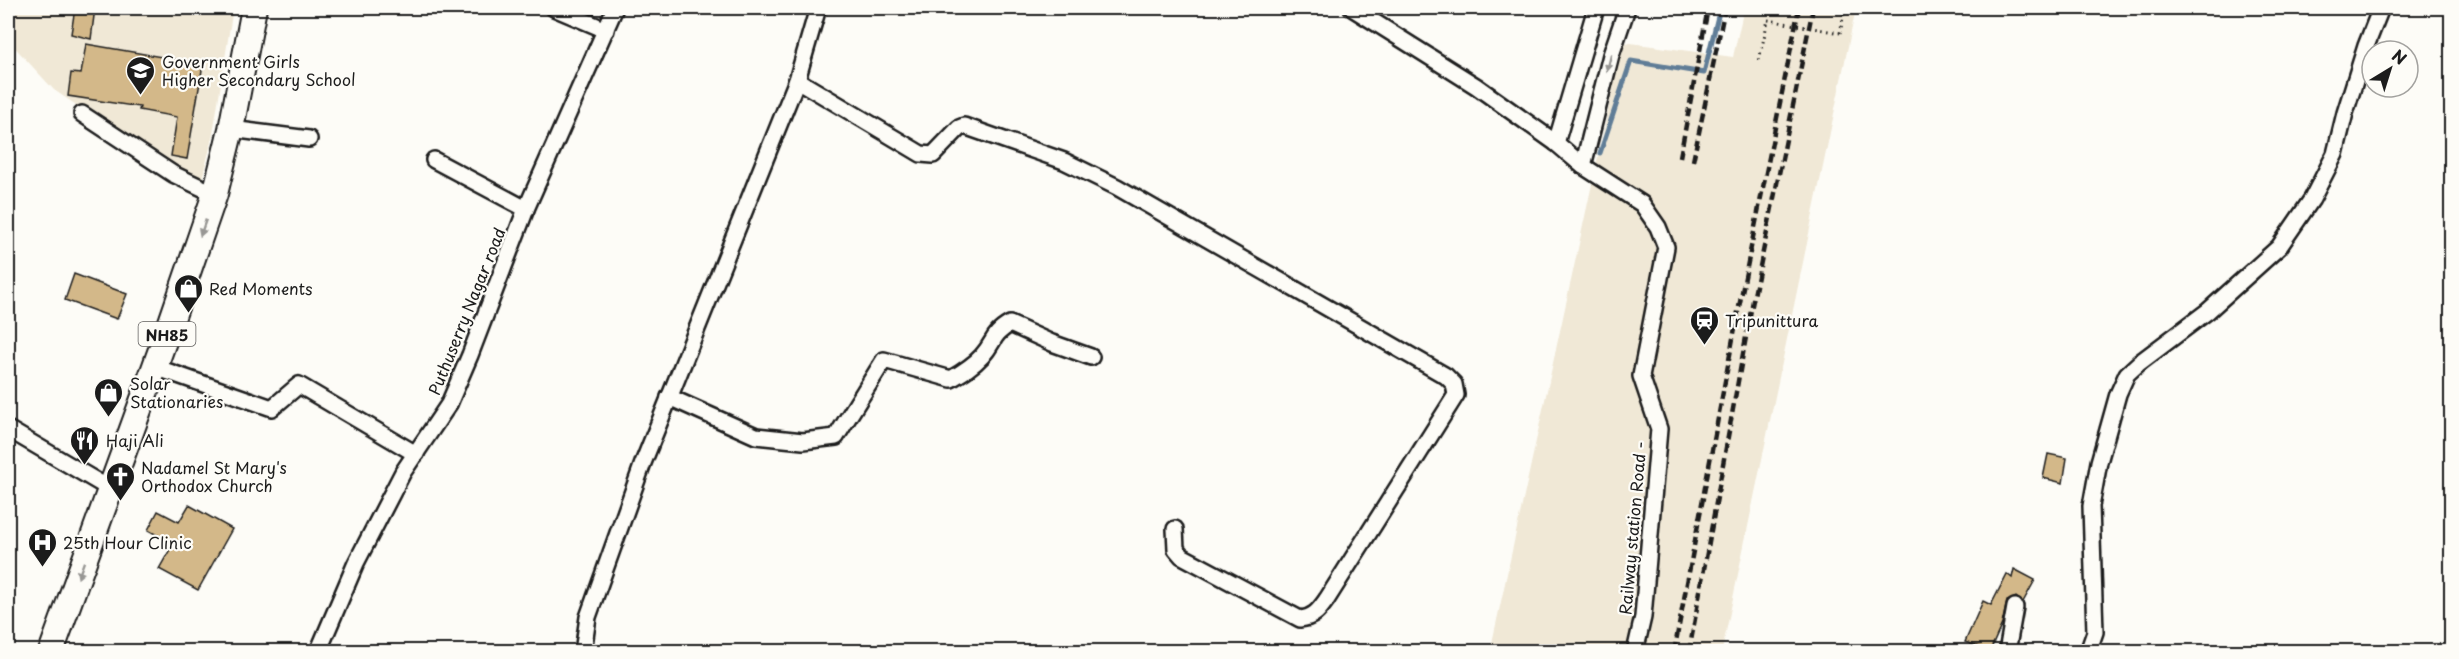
<svg xmlns="http://www.w3.org/2000/svg" width="2459" height="659" font-family="'Playpen Sans',sans-serif">
<style>
.built{fill:#f0e8d6}
.lines{fill:none;stroke-linecap:round;stroke-linejoin:round}
.stream{stroke:#607d97;stroke-width:5}
.building{fill:#d3b889;stroke:#1c1c1c;stroke-width:1.5}
.minor-casing{stroke:#1c1c1c;stroke-width:20}
.primary-casing{stroke:#1c1c1c;stroke-width:28}
.path{stroke:#1c1c1c;stroke-width:3;stroke-dasharray:1.5 4.5;stroke-linecap:butt}
.minor{stroke:#fdfcf7;stroke-width:15}
.primary{stroke:#fdfcf7;stroke-width:24}
.rail{stroke:#1c1c1c;stroke-width:4.5;stroke-dasharray:9 4.5;stroke-linecap:butt}
.path-bridge{stroke:#1c1c1c;stroke-width:3;stroke-dasharray:1.5 4.5;stroke-linecap:butt}
.oneway{fill:#989794}
.labels{text-anchor:middle;dominant-baseline:central;stroke-width:4.5;stroke-linejoin:round;paint-order:stroke}
.shield{fill:#fdfcf7;stroke:#605f5e;stroke-width:1.5}
.shield-label{font-size:15px;font-weight:bold;fill:#1c1c1c}
.poi-label{font-size:16px;fill:#1c1c1c;stroke:#fdfcf7;text-anchor:start}
.street-label{font-size:16px;fill:#1c1c1c;stroke:#fdfcf7}
</style>
<rect width="100%" height="100%" fill="#fdfcf7"/>
<filter id="ink" filterUnits="userSpaceOnUse"><feTurbulence type="fractalNoise" baseFrequency=".0167" numOctaves="2"/><feDisplacementMap in="SourceGraphic" scale="12" xChannelSelector="R" yChannelSelector="G"/><feConvolveMatrix kernelMatrix="1 2 1 2 8 2 1 2 1" color-interpolation-filters="sRGB"/></filter>
<g filter="url(#ink)">
<g class="built">
<path d="M8 8H233L212 140 202 179 138 147 54 90 8 40Z"/>
<path d="M1744 8H1856L1722 651 1490 652 1623 42 1733 57Z"/>
</g>
<g class="lines">
<path class="stream" d="M1600 153 1631 61 1704 73 1720 8"/>
</g>
<g class="building">
<path d="M75 8H95L91 39 71 34Z"/>
<path d="M86 44 203 64 187 159 171 156 177 117 139 110 140 107 68 96 71 73 81 74Z"/>
<path d="M74 274 127 294 117 319 65 300Z"/>
<path d="M2048 454 2067 458 2063 483 2043 478Z"/>
<path d="M189 505 232 529 198 590 159 569 173 544 148 530 158 511 179 522Z"/>
<path d="M2014 569 2035 580 2023 602 2016 597 2007 601 2002 624 1990 651 1965 642 1983 601 1991 605 2007 574 2012 578Z"/>
</g>
<g class="lines">
<defs>
<g id="minor">
<path d="M554 8 606 30"/>
<path d="M1352 8 1476 86 1556 143 1583 166 1642 204 1658 227 1666 247 1641 376 1659 429 1643 617 1635 652"/>
<path d="M797 80 921 154 933 155 959 128 964 126 1064 161 1117 187 1446 376 1454 384 1456 395 1327 599C1319 610 1314 618 1300 619L1182 556 1176 549 1175 529"/>
<path d="M82 114 173 174 215 194"/>
<path d="M231 129 309 139"/>
<path d="M1556 143 1596 8"/>
<path d="M434 160 526 209"/>
<path d="M1583 166 1611 55 1627 8"/>
<path d="M155 367 272 408 299 385 416 454"/>
<path d="M669 397 756 436 803 441 836 437 884 360 951 379C963 372 973 366 982 356 995 342 991 335 1010 324L1052 343 1091 357"/>
<path d="M8 429 110 489"/>
<path d="M318 652 356 563 403 472 449 404 470 355 526 209 615 8"/>
<path d="M583 652 588 617 643 463 797 80 818 8"/>
<path d="M2007 652 2015 607"/>
<path d="M2088 652 2095 632 2091 506 2099 462 2118 394 2127 374 2139 363 2208 311 2279 247 2312 199 2335 154 2345 113 2366 46 2381 8"/>
</g>
<path id="primary" d="M51 652 171 322 215 194 231 129 254 8"/>
</defs>
<use href="#minor" class="minor-casing"/>
<use href="#primary" class="primary-casing"/>
<g class="path">
<path d="M1840 33 1845 8"/>
<path d="M1759 60 1768 20"/>
</g>
<use href="#minor" class="minor"/>
<use href="#primary" class="primary"/>
<g class="rail">
<path d="M1680 157 1708 8"/>
<path d="M1693 161 1725 8"/>
<path d="M1674 652 1738 312 1799 8"/>
<path d="M1689 652 1750 315 1813 8"/>
</g>
<path class="path-bridge" d="M1768 20 1840 33"/>
</g>
<defs><path id="oneway-solid" d="M-6-.8H1V-3.2L6.5 0L1 3.2V.8H-6Z" transform="scale(1.5)"/></defs>
<g class="oneway">
<use href="#oneway-solid" transform="translate(1609 63) rotate(104)"/>
<use href="#oneway-solid" transform="translate(203 228) rotate(109)"/>
<use href="#oneway-solid" transform="translate(81 570) rotate(110)"/>
</g>
</g>
<defs>
<symbol id="school-pin" viewBox="-11 -11 22 30"><path d="M0 17L-7.5 6A9.5 9.5 0 1 1 7.5 6Z" fill="#1c1c1c" stroke="#fdfcf7"/><path d="M0-5L7-2L0 1L-7-2ZM-4 1L0 2.5L4 1V4Q0 6-4 4Z" fill="#fff"/></symbol>
<symbol id="shop-pin" viewBox="-11 -11 22 30"><path d="M0 17L-7.5 6A9.5 9.5 0 1 1 7.5 6Z" fill="#1c1c1c" stroke="#fdfcf7"/><path d="M-5-2.5h2.3a2.7 3.5 0 0 1 5.4 0H5L5.5 6h-11ZM-1.5-2.5h3a1.5 2.3 0 0 0-3 0Z" fill="#fff"/></symbol>
<symbol id="station-pin" viewBox="-11 -11 22 30"><path d="M0 17L-7.5 6A9.5 9.5 0 1 1 7.5 6Z" fill="#1c1c1c" stroke="#fdfcf7"/><path d="M-3-6H3Q5-6 5-4V2Q5 4 3 4L4.5 6H3L1.5 4h-3L-3 6H-4.5L-3 4Q-5 4-5 2V-4Q-5-6-3-6ZM-3.5-4v3h7v-3ZM-3.5 1v1.5H-2V1ZM2 1v1.5H3.5V1Z" fill="#fff"/></symbol>
<symbol id="restaurant-pin" viewBox="-11 -11 22 30"><path d="M0 17L-7.5 6A9.5 9.5 0 1 1 7.5 6Z" fill="#1c1c1c" stroke="#fdfcf7"/><path d="M-5-6h1v4h1v-4h1v4h1v-4h1v5L-1.5 .5V6h-2V.5L-5-1ZM5-6V6H3V1.5H1.5Q1.5-4 5-6Z" fill="#fff"/></symbol>
<symbol id="church-pin" viewBox="-11 -11 22 30"><path d="M0 17L-7.5 6A9.5 9.5 0 1 1 7.5 6Z" fill="#1c1c1c" stroke="#fdfcf7"/><path d="M-1.2-6h2.4v3.5h3.3v2.4h-3.3V6h-2.4V-.1h-3.3v-2.4h3.3Z" fill="#fff"/></symbol>
<symbol id="hospital-pin" viewBox="-11 -11 22 30"><path d="M0 17L-7.5 6A9.5 9.5 0 1 1 7.5 6Z" fill="#1c1c1c" stroke="#fdfcf7"/><path d="M-5-5h3v3.5h4V-5h3V5h-3V1.5h-4V5h-3Z" fill="#fff"/></symbol>
</defs>
<g fill-rule="evenodd">
<use href="#school-pin" x="124" y="54" width="33" height="45"/>
<use href="#shop-pin" x="172" y="272" width="33" height="45"/>
<use href="#station-pin" x="1688" y="304" width="33" height="45"/>
<use href="#shop-pin" x="92" y="376" width="33" height="45"/>
<use href="#restaurant-pin" x="68" y="424" width="33" height="45"/>
<use href="#church-pin" x="104" y="460" width="33" height="45"/>
<use href="#hospital-pin" x="26" y="526" width="33" height="45"/>
</g>
<g class="labels">
<rect class="shield" x="138.5" y="322" width="57" height="24" rx="4.5"/>
<g class="shield-label">
<text x="167" y="334">NH85</text>
</g>
<g class="poi-label">
<text x="162" y="61">Government Girls<tspan x="162" dy="18">Higher Secondary School</tspan></text>
<text x="209" y="288">Red Moments</text>
<text x="1725" y="320">Tripunittura</text>
<text x="130" y="383">Solar<tspan x="130" dy="18">Stationaries</tspan></text>
<text x="106" y="440">Haji Ali</text>
<text x="141" y="467">Nadamel St Mary's<tspan x="141" dy="18">Orthodox Church</tspan></text>
<text x="63" y="542">25th Hour Clinic</text>
</g>
<g class="street-label">
<text transform="translate(466 311) rotate(-68)">Puthuserry Nagar road</text>
<text transform="translate(1632 528) rotate(-85)">Railway station Road -</text>
</g>
</g>
<rect width="2459" height="659" fill="none" stroke="#fdfcf7" stroke-width="30"/>
<rect x="15" y="15" width="2429" height="629" fill="none" stroke="#1c1c1c" stroke-width="2" filter="url(#ink)"/>
<g transform="translate(2390 69) rotate(38)"><circle r="28" fill="#fdfcf7" stroke="#a3a29f" stroke-width="1.5"/>
<path d="M0-4.5L10 22L0 15L-10 22Z" fill="#1c1c1c"/>
<text y="-9" font-size="16" font-weight="bold" text-anchor="middle" fill="#1c1c1c">N</text>
</g>
</svg>
